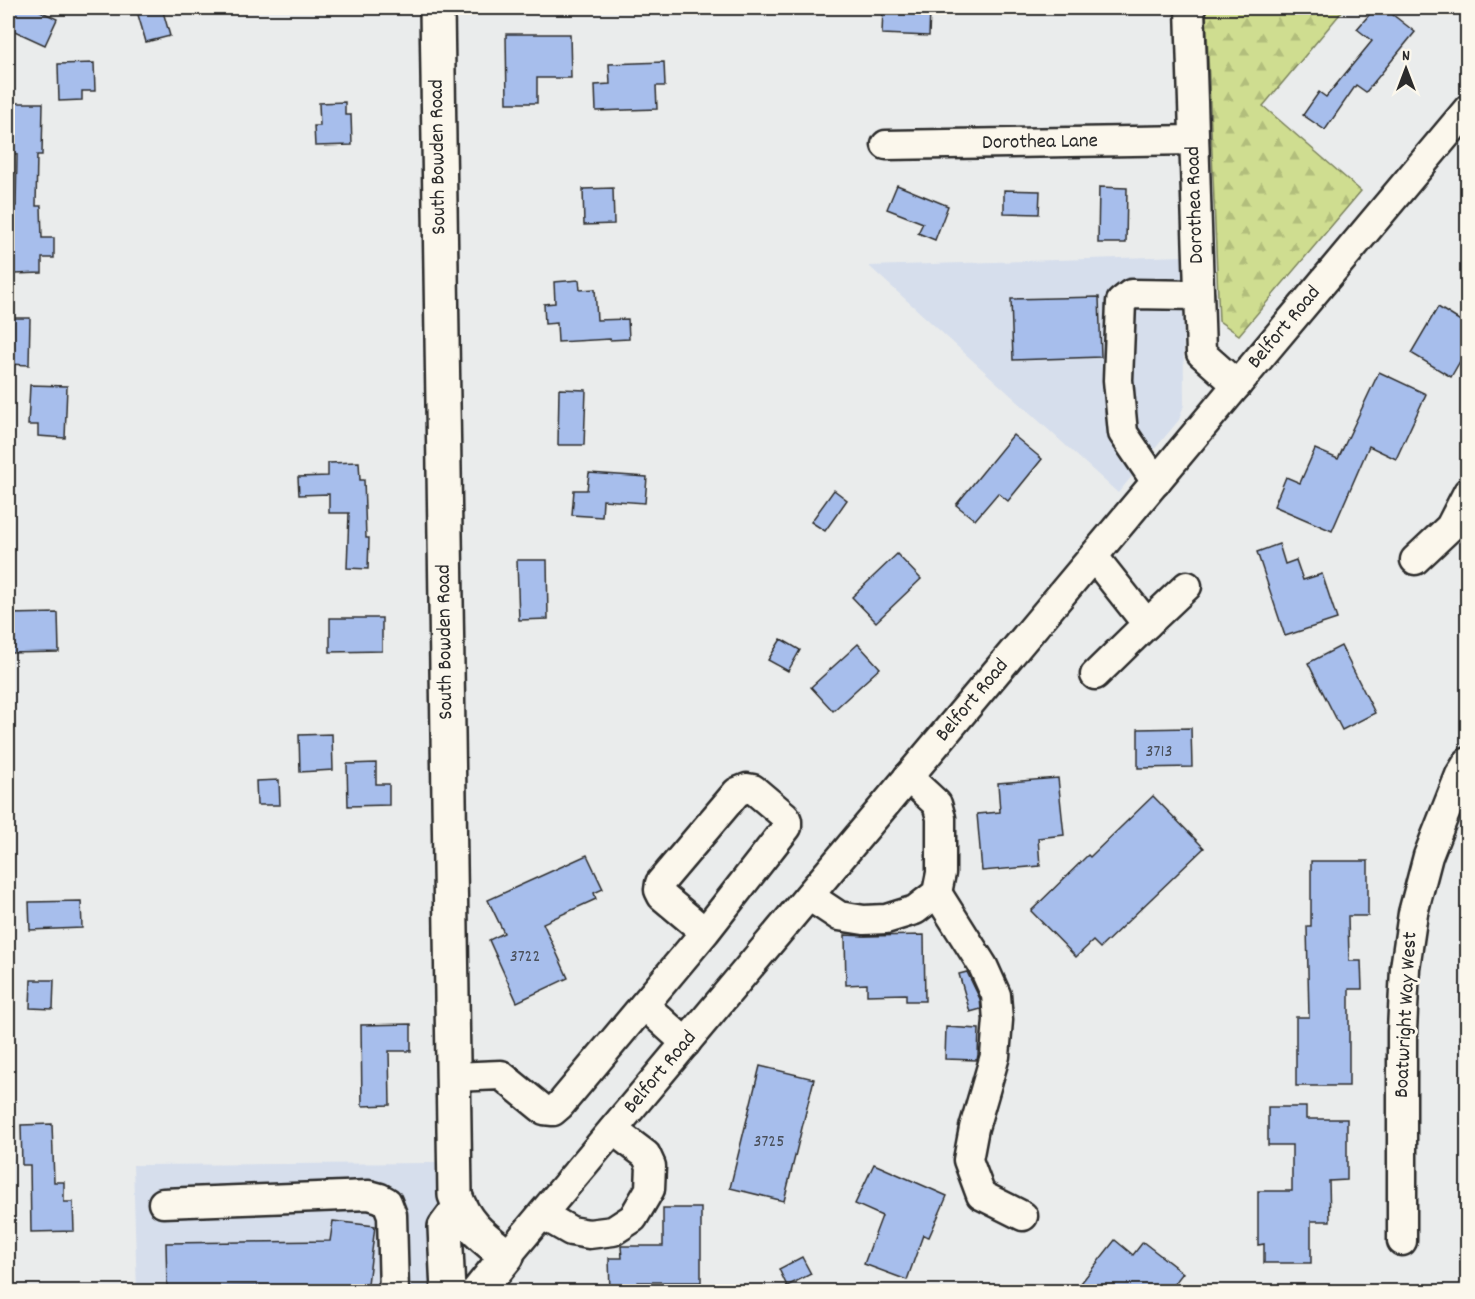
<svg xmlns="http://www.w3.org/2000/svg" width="1475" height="1299" font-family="Dekko,sans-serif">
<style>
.built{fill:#d6deec}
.forest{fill:url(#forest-firs);stroke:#7d845e;stroke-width:1.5}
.building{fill:#a7beec;stroke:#2b2b2b;stroke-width:1.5}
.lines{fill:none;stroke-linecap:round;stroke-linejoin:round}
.minor-casing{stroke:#2b2b2b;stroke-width:33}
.major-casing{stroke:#2b2b2b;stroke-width:38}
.minor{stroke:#fbf7ec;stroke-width:28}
.major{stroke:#fbf7ec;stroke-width:33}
.labels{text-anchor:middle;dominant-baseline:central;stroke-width:6;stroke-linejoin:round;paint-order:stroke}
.number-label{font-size:18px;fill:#4a505b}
.street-label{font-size:21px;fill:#2b2b2b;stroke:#fbf7ec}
</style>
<defs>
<pattern id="forest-firs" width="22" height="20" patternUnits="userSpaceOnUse" patternTransform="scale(1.5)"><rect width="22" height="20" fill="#cfdd90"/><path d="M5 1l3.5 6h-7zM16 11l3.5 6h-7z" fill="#b2be7c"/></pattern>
</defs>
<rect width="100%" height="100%" fill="#eaecec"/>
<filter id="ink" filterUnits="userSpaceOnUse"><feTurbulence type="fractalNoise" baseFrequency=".0167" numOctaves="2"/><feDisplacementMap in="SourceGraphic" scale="12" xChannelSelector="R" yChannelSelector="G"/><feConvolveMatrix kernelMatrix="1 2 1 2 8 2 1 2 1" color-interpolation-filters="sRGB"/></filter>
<g filter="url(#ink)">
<g class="built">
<path d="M1183 256 1184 405 1179 420 1118 493 869 266Z"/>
<path d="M437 1163 440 1291H137L133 1165Z"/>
</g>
<path class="forest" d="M1206 8H1345L1263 106 1361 191 1239 335 1219 321Z"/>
<g class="building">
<path d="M8 8H34L57 19 45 45 8 28Z"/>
<path d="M136 8H162L170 36 146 42Z"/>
<path d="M883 8 930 10 929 36 882 34Z"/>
<path d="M1375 8H1384L1415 32 1366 92 1356 85 1325 130 1303 115 1319 92 1326 97 1372 41 1357 29Z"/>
<path d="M506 34H570L571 78H537V103H507Z"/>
<path d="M664 62 665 86H656L657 109 596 111 595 85 610 84 609 64Z"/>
<path d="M94 63 95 91H82V100L59 101 58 64Z"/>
<path d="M345 102V115H351L352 145 315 146 314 126H320L319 103Z"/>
<path d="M8 103H43L42 155H37L36 206H41L42 238H54V258H42V273L14 274 13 259H8V235H13L12 206H16L17 154H8Z"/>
<path d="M897 185 948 206 935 240 918 233 923 223 887 209Z"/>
<path d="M1099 187 1127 188 1126 243H1098Z"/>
<path d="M613 188 614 224 584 225 583 189Z"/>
<path d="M1004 190 1040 191 1039 214 1004 213Z"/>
<path d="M579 280 580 290 595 289 597 320 628 319 629 339 610 340V339L558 342 557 323 545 324 544 304 555 303 554 282Z"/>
<path d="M1099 297 1101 357 1013 360 1011 299Z"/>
<path d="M1438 307 1467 325V349L1451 377 1411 353Z"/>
<path d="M8 318H30L29 365 8 364Z"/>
<path d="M1379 372 1426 394 1396 459 1369 446 1332 531 1274 506 1286 477 1300 483 1315 449 1338 459Z"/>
<path d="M30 385 67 386 65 438 38 436V425H28Z"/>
<path d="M559 389 586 390 584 445H558Z"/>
<path d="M1013 435 1042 459 1008 501 998 493 975 520 956 505Z"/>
<path d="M359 462 360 480H364L366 538H369L368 569 347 568 349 513H329V494L299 495 298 477 328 476V463Z"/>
<path d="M589 473 647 477 645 503 603 500 602 517 572 515 574 490H587Z"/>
<path d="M834 490 847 500 825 531 811 522Z"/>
<path d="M1279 544 1285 564 1296 560 1303 580 1322 574 1337 619 1285 636 1257 552Z"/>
<path d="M897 554 921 579 876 622 852 597Z"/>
<path d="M517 560H547L548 619 519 620Z"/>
<path d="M58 613 59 652 8 653V614Z"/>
<path d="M330 618H382V651L330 652Z"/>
<path d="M781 639 800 650 788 671 768 660Z"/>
<path d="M858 644 880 668 833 711 811 687Z"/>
<path d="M1341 646 1375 713 1342 730 1308 663Z"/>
<path d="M1191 728 1192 767 1138 768V729Z"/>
<path d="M332 734 333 770 300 772 299 735Z"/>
<path d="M376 763V784H389V805L348 806 347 764Z"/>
<path d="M1058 778 1064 835 1038 838 1040 866 982 871 977 814 1000 812 998 783Z"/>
<path d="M279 780 280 805H257L256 781Z"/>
<path d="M1153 796 1204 848 1100 948 1093 941 1076 957 1031 911 1088 855 1090 857Z"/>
<path d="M587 855 603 889 594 893 596 899 543 923 568 978 517 1002 489 940 504 933 488 900Z"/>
<path d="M1311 861H1368V916H1348L1349 961H1361L1362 989H1349V1086H1296V1017H1309L1307 926H1311Z"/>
<path d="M81 901 82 928 30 930 29 902Z"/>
<path d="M845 935 865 936 924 935 925 1001H906V994L867 995V984L846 985Z"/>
<path d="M967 972 980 999 981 1009 970 1012 959 974Z"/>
<path d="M31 980H54L53 1009 30 1008Z"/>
<path d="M411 1024V1051H389L390 1105 362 1106 361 1025Z"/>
<path d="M946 1027 979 1029 978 1055 977 1060 945 1059Z"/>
<path d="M760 1066 814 1079 784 1201 730 1188Z"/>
<path d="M1268 1107H1306V1119H1347V1180L1329 1181 1330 1221H1311V1263H1264V1244L1258 1245V1191H1292V1145H1268Z"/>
<path d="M52 1124 54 1182H64V1202H73L74 1231 31 1232 30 1165H22L21 1125Z"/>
<path d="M874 1164 947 1196 929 1237 923 1235 907 1280 864 1264 882 1216 855 1204Z"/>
<path d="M663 1208H701V1282H638V1292H610L609 1258H622L621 1246H663Z"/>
<path d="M333 1221 375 1226 367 1292H325V1286L167 1287 166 1243 330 1241Z"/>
<path d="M1115 1240 1133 1255 1143 1242 1183 1273 1168 1292H1074Z"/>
<path d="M802 1257 811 1274 787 1286 779 1269Z"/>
</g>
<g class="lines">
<defs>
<g id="minor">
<path d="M1190 8 1201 353 1237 385"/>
<path d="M886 145 1194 140"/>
<path d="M1156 482 1123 433 1118 380 1121 302 1131 294 1199 295"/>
<path d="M1094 557 1147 624 1095 675"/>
<path d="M1415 560 1450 527 1468 492"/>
<path d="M1147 624 1187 586"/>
<path d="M937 893 983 966 996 995 998 1020 995 1056 974 1128 968 1160 981 1195 1023 1216"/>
<path d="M809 896 839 916 864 920 886 919 915 910 937 893 941 873V818L937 804 908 777"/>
<path d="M644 1005 686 1043"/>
<path d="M453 1077 501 1075 544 1110 553 1111 560 1105 705 932 787 827V821L785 816 753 789 747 788 737 792 660 883 659 890 662 896 705 932"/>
<path d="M163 1203 369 1195 380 1198 387 1202 392 1215 394 1292"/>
<path d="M543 1215 571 1231 589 1234 613 1231 633 1218 650 1189 651 1166 646 1155 613 1130"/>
<path d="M1402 1241V1031L1405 968 1413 913 1428 856 1460 775 1468 762"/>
<path d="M507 1256 1468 109"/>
</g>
<g id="major">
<path d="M437 8 455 1195C465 1225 483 1237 507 1256L478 1292"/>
<path d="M448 1292 445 1227 459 1208"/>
</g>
</defs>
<use href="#minor" class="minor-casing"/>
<use href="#major" class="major-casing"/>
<use href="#minor" class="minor"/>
<use href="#major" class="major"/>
</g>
</g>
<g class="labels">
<g class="number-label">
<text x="1159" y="752">3713</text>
<text x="525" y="957">3722</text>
<text x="769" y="1142">3725</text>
</g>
<g class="street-label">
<text transform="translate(1040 143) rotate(-1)">Dorothea Lane</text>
<text transform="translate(439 157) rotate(-91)">South Bowden Road</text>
<text transform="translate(1196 205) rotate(-92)">Dorothea Road</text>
<text transform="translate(1285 328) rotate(-50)">Belfort Road</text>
<text transform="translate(446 642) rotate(-91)">South Bowden Road</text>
<text transform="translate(973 701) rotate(-50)">Belfort Road</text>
<text transform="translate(1407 1015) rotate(-87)">Boatwright Way West</text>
<text transform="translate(661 1073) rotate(-50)">Belfort Road</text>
</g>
</g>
<rect width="1475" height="1299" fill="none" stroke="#fbf7ec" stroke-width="30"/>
<rect x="15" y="15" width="1445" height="1269" fill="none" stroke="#2b2b2b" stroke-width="2" filter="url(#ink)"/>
<g transform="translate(1406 69)" stroke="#fbf7ec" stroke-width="4.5" paint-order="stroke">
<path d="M0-4.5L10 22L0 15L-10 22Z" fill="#2b2b2b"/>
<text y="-9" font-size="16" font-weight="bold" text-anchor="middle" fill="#2b2b2b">N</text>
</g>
</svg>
